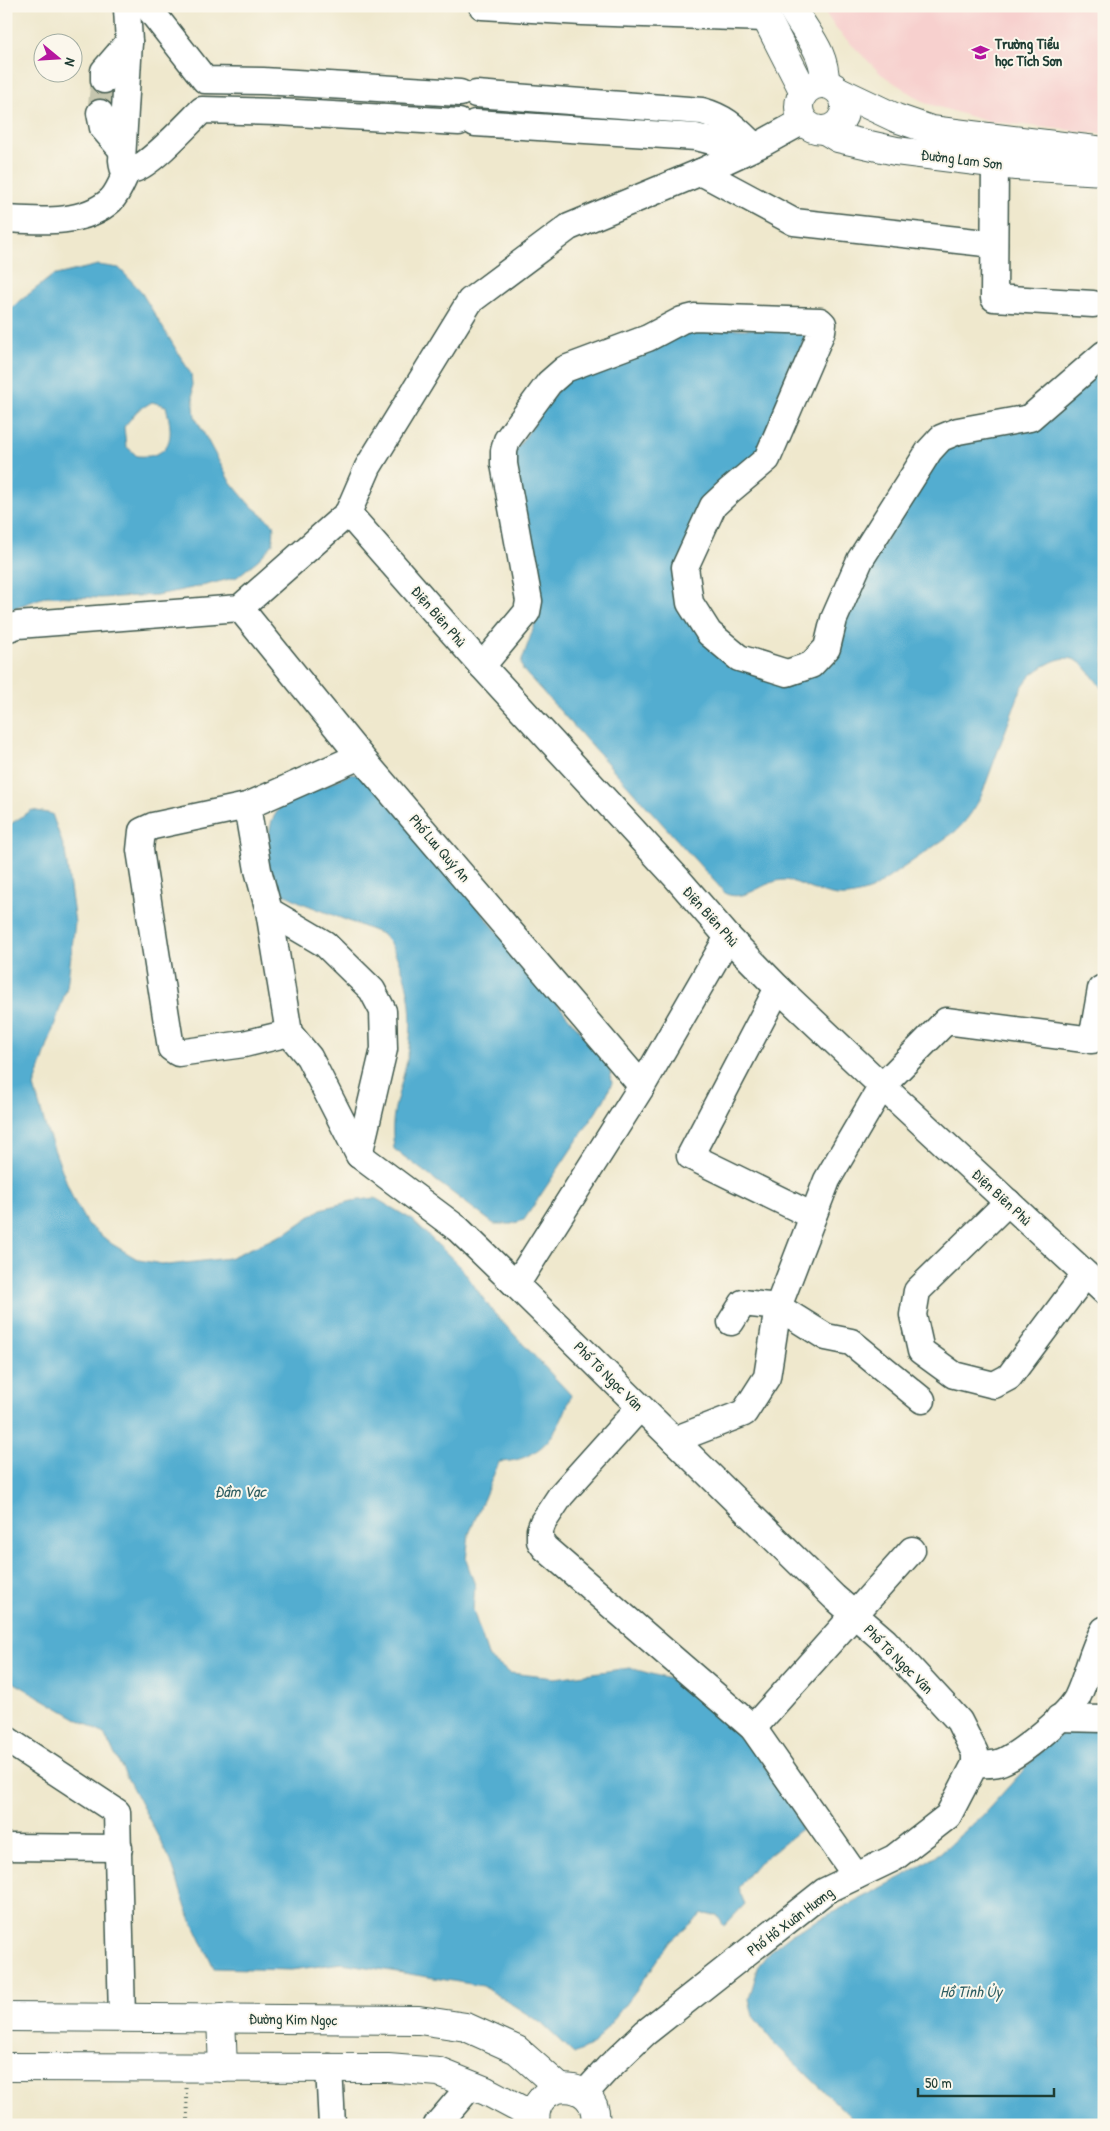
<svg xmlns="http://www.w3.org/2000/svg" width="1110" height="2131" font-family="'Patrick Hand',sans-serif">
<style>
.built{fill:#f7d0ce}
.water{fill:#53add0;stroke:#397582;fill-rule:evenodd}
.lines{fill:none;stroke-linecap:round;stroke-linejoin:round}
.minor-tunnel{stroke:#c5c6ae;stroke-width:26;stroke-dasharray:26 13;stroke-linecap:butt}
.minor-casing{stroke:#3e574b;stroke-width:29}
.major-casing{stroke:#3e574b;stroke-width:30}
.path{stroke:#3e574b;stroke-width:3;stroke-dasharray:1 4;stroke-linecap:butt}
.minor{stroke:#fff;stroke-width:26}
.major{stroke:#fff;stroke-width:28}
.labels{text-anchor:middle;dominant-baseline:central;stroke-width:4;stroke-linejoin:round;paint-order:stroke}
.poi-label{font-size:15px;font-weight:bold;fill:#1f3d34;stroke:#fbf7ec;text-anchor:start}
.street-label{font-size:15px;fill:#1f3d34;stroke:#fbf7ec}
.water-label{font-size:16px;font-style:italic;fill:#2f5f63;stroke:#fbf7ec}
</style>
<rect width="100%" height="100%" fill="#fbf7ec"/>
<filter id="ink" filterUnits="userSpaceOnUse"><feTurbulence type="fractalNoise" baseFrequency=".02" numOctaves="2"/><feDisplacementMap in="SourceGraphic" scale="10" xChannelSelector="R" yChannelSelector="G"/><feConvolveMatrix kernelMatrix="1 2 1 2 8 2 1 2 1" color-interpolation-filters="sRGB"/></filter>
<filter id="wash" filterUnits="userSpaceOnUse"><feTurbulence type="fractalNoise" baseFrequency=".0096" numOctaves="4" result="noise"/><feDisplacementMap in="SourceGraphic" scale="20" xChannelSelector="R" yChannelSelector="G"/><feGaussianBlur stdDeviation="1.12" result="paint"/><feColorMatrix in="noise" values="0 0 0 0 0 0 0 0 0 0 0 0 0 0 0 0 0 1.4 0 .05"/><feComposite in="paint" operator="in"/></filter>
<g filter="url(#wash)">
<rect width="100%" height="100%" fill="#efe8cd"/>
<path class="built" d="M821 6H1104V134L986 121 925 103 881 74 836 29Z"/>
<g class="water">
<path d="M98 265 119 268 140 290 191 374 195 417 229 480 248 503 274 525 273 544 259 559 237 577 202 586 157 595 101 598 47 596 6 611V312L52 276ZM152 402 166 406C170 423 177 449 153 455 149 457 142 456 137 456L126 446 124 427 137 411Z"/>
<path d="M688 329H808L765 447 707 507 689 614 789 680 844 616 930 459 967 435 1104 367V691C1085 668 1078 647 1046 665 1035 671 1028 677 1021 689L982 794C975 809 967 820 956 831L871 890C845 900 832 897 807 887 800 884 793 881 785 880 763 880 748 902 726 894L523 670 521 663 540 610 514 453 565 379Z"/>
<path d="M350 774 368 776 609 1066 612 1083 604 1100 524 1220 511 1224H494L394 1149C390 1116 396 1104 404 1073 413 1039 414 1000 401 967 395 953 392 944 382 934L302 903 280 892 269 880 267 843 272 820 279 808Z"/>
<path d="M32 810 52 814 65 851 75 923 67 987 34 1087 46 1128 73 1199 87 1224 112 1244 139 1260 168 1265 229 1258 286 1233 321 1209 352 1201 375 1198 411 1219 460 1266 493 1312 571 1395C559 1432 542 1461 499 1462L469 1534 466 1560 475 1585 473 1610 489 1658 510 1673 555 1678 630 1668 691 1685 758 1757 791 1803 801 1829 755 1866 738 1888 745 1904 724 1926 717 1915 702 1914 671 1941 638 1988 594 2044 574 2054 541 2023 483 1986 342 1963 291 1970 214 1968 186 1908 171 1861 104 1734 6 1678V827Z"/>
<path d="M1104 1725V2125H859L773 2042 753 2016 749 1999 759 1965 771 1950 793 1933 902 1877 940 1853 982 1816 1039 1753 1068 1728Z"/>
</g>
</g>
<g filter="url(#ink)">
<g class="lines">
<path class="minor-tunnel" d="M100 113 104 80"/>
<defs>
<g id="minor">
<path d="M130 6 127 9 129 42 122 160 123 167C127 169 131 171 134 169 150 165 188 124 202 110L278 112 459 122"/>
<path d="M147 6 205 80 263 81 460 93"/>
<path d="M482 6 582 12 766 18"/>
<path d="M104 80V71L129 42"/>
<path d="M476 94 702 111C727 118 736 129 754 146"/>
<path d="M100 113 103 128 122 150"/>
<path d="M475 123 696 137 723 144 741 153"/>
<path d="M995 163 994 298 1093 304"/>
<path d="M701 172 794 222 994 244"/>
<path d="M6 219C40 221 84 225 111 200 119 192 123 179 128 169"/>
<path d="M348 513 482 666 676 877 728 937 778 988 882 1086 1104 1291"/>
<path d="M240 608 360 756 642 1086"/>
<path d="M6 629 18 625 240 608 348 513 368 467 470 301 569 227 701 172 763 143 803 121"/>
<path d="M482 666 527 612 529 601 504 464V451L507 440 549 383 565 369 648 338 682 320 694 317 820 321 823 324 822 331 767 459 729 491 713 506 685 567 690 603 709 633 739 658 787 673 811 665 827 648 834 619 860 560 929 451 941 438 958 431 1030 418 1104 354"/>
<path d="M247 806 258 870 269 911 325 944 372 990 383 1011 384 1049 359 1155"/>
<path d="M269 911 289 1033 309 1057 359 1155 458 1229 516 1285"/>
<path d="M728 937 642 1086 516 1285 834 1597 885 1641 959 1721 975 1753V1764"/>
<path d="M778 988 690 1156 813 1216"/>
<path d="M289 1033 244 1044 178 1053 171 1048 140 850 142 831 153 826 247 806 360 756"/>
<path d="M1008 1202 917 1291 913 1315 921 1351 954 1375 994 1385 1009 1377 1085 1275"/>
<path d="M731 1322 743 1303 778 1307 826 1337 851 1342 922 1400"/>
<path d="M640 1407 561 1495 543 1522 540 1530V1541L545 1548 753 1728 856 1876"/>
<path d="M674 1440 744 1413 767 1377 778 1307 827 1180 882 1086 946 1021 1092 1040 1101 989H1104"/>
<path d="M1059 1718 1104 1719"/>
<path d="M753 1728 912 1550"/>
<path d="M6 1739 117 1812 122 2018"/>
<path d="M6 1847 119 1848"/>
<path d="M329 2067 332 2125"/>
<path d="M584 2094 608 2068 645 2033 825 1891 894 1858 948 1816 975 1764C982 1764 991 1765 998 1763 1017 1758 1068 1715 1077 1698 1088 1676 1091 1650 1104 1630"/>
<path d="M437 2125 471 2085"/>
</g>
<g id="major">
<path d="M760 6 804 92"/>
<path d="M791 6C805 33 826 51 825 84"/>
<circle cx="822" cy="107" r="23"/>
<path d="M839 91 896 118 931 130 1104 151"/>
<path d="M825 130 838 138 896 151 1016 166 1104 171"/>
<path d="M6 2017 419 2020 466 2027 517 2050 560 2088"/>
<path d="M221 2018 223 2068"/>
<path d="M6 2067 388 2068 439 2072 486 2091 535 2117"/>
<path d="M536 2125C528 2077 602 2075 595 2125"/>
</g>
</defs>
<use href="#minor" class="minor-casing"/>
<use href="#major" class="major-casing"/>
<path class="path" d="M186 2088 188 2125"/>
<use href="#minor" class="minor"/>
<use href="#major" class="major"/>
</g>
</g>
<defs>
<symbol id="school-bare" viewBox="-9 -9 18 18"><path d="M0-5L7-2L0 1L-7-2ZM-4 1L0 2.5L4 1V4Q0 6-4 4Z" fill="#b5179e" stroke="#fbf7ec" stroke-width="2.5" paint-order="stroke"/></symbol>
</defs>
<g fill-rule="evenodd">
<use href="#school-bare" x="968" y="40" width="25" height="25"/>
</g>
<g class="labels">
<g class="poi-label">
<text x="995" y="43">Trường Tiểu<tspan x="995" dy="17">học Tích Sơn</tspan></text>
</g>
<g class="street-label">
<text transform="translate(962 159) rotate(7)">Đường Lam Sơn</text>
<text transform="translate(439 616) rotate(49)">Điện Biên Phủ</text>
<text transform="translate(440 848) rotate(49)">Phố Lưu Quý An</text>
<text transform="translate(711 916) rotate(48)">Điện Biên Phủ</text>
<text transform="translate(1002 1197) rotate(43)">Điện Biên Phủ</text>
<text transform="translate(609 1376) rotate(45)">Phố Tô Ngọc Vân</text>
<text transform="translate(899 1659) rotate(45)">Phố Tô Ngọc Vân</text>
<text transform="translate(790 1921) rotate(-37)">Phố Hồ Xuân Hương</text>
<text transform="translate(293 2019) rotate(1)">Đường Kim Ngọc</text>
</g>
<g class="water-label">
<text x="240" y="1491">Đầm Vạc</text>
<text x="971" y="1991">Hồ Tỉnh Ủy</text>
</g>
</g>
<rect width="1110" height="2131" fill="none" stroke="#fbf7ec" stroke-width="25"/>
<g transform="translate(58 58) rotate(108)"><circle r="24" fill="#fbf7ec" stroke="#a3ada2"/>
<path d="M0-4L9 19L0 12L-9 19Z" fill="#b5179e"/>
<text y="-8" font-size="14" font-weight="bold" text-anchor="middle" fill="#1f3d34">N</text>
</g>
<path d="M918 2088v8h136v-8" fill="none" stroke="#1f3d34" stroke-width="2.5"/>
<text x="925" y="2088" font-size="15" fill="#1f3d34" stroke="#fbf7ec" stroke-width="4" paint-order="stroke">50 m</text>
</svg>
